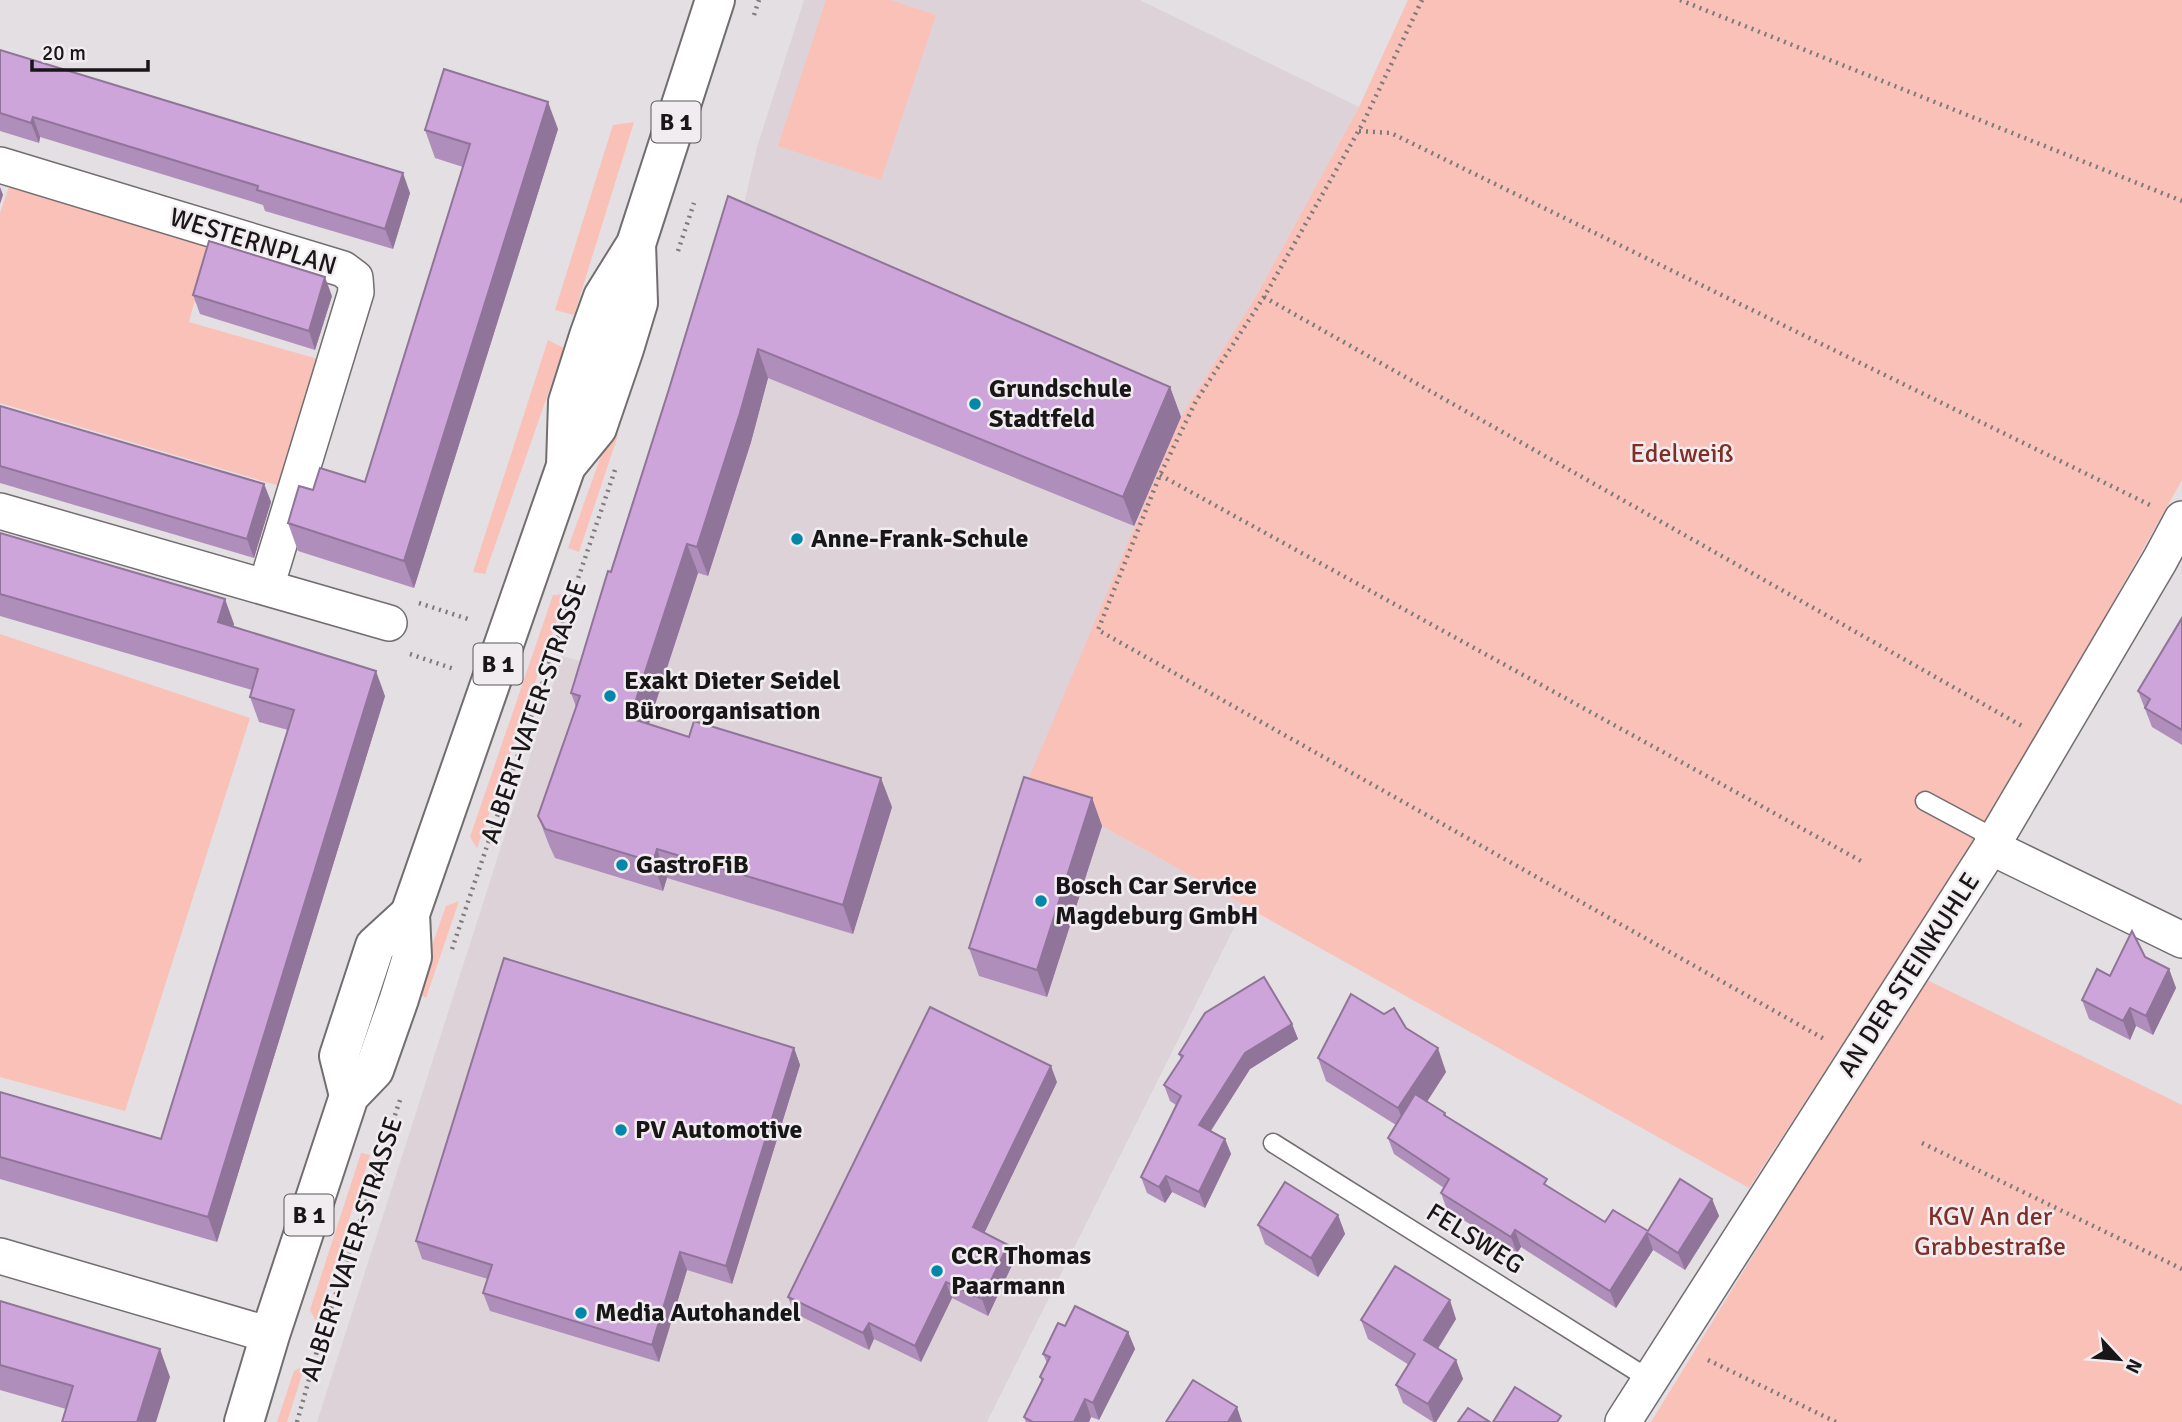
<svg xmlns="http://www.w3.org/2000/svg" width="2182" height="1422" font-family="Signika,sans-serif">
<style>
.built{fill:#ded2d9}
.green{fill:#f9c1b8}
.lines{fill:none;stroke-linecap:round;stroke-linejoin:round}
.lane-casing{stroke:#726d70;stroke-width:21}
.street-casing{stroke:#726d70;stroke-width:38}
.primary-casing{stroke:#726d70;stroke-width:42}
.path{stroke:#7d7a7c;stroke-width:4.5;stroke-dasharray:2 5;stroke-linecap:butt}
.lane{stroke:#fff;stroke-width:18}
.street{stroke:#fff;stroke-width:35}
.primary{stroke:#fff;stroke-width:38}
.wall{fill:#b08ebb}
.shaded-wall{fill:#907499}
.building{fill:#cda5da;stroke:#907499;stroke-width:2}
.poi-dot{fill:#0188a9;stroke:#f1ecef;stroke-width:2.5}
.labels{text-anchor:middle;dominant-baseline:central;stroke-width:5;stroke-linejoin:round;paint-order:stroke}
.shield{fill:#f1ecef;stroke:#595658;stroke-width:2}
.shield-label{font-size:24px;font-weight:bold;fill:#181617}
.street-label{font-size:26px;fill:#181617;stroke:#f1ecef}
.poi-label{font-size:26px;font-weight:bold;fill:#181617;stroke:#f1ecef;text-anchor:start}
.park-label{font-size:26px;fill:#802e26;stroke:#f1ecef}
</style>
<rect width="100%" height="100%" fill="#e4dfe2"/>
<path class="built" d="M804 0H1140L1359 107 1256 296 1181 417 1102 826 1245 906 987 1422H317L562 656 598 666 739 226 757 147Z"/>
<g class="green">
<path d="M826 0H891L936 15 881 180 778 146Z"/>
<path d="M1408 0H2182V480L2038 735 1981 831 1749 1188 1102 826 1021 797 1181 417 1256 296 1359 107Z"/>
<path d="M634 122 574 315 555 310 613 125Z"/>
<path d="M11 181 210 244 189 322 325 361 286 488 0 403V213Z"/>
<path d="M548 340 564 348 485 574 473 572Z"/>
<path d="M611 428 618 435 579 552 568 548Z"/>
<path d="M566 594 477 848 470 837 553 595Z"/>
<path d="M0 634 250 718 125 1111 0 1077Z"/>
<path d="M459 901 426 998 416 991 446 906Z"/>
<path d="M1923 978 2182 1105V1422H1651Z"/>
<path d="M361 1153 370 1155 316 1321 310 1310Z"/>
<path d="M305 1365 287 1422H277L294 1371Z"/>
</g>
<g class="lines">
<defs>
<g id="lane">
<path d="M1925 801 1981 831 1991 847"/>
<path d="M1273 1143 1649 1379"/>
</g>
<g id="street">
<path d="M0 165 343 269 355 278 356 292 266 587"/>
<path d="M0 511 389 623"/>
<path d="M1991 847 2182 940"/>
<path d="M0 1256 270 1335"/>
<path d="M1623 1422 1991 847 2160 560 2182 519"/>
</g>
<g id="primary">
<path d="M566 466 597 428 624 349 638 303 636 244"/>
<path d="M349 1096 339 1056 375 946 410 914"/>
<path d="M244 1422 270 1335 349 1096 374 1070 399 999 412 957 410 914 566 466 568 402 589 336 603 297 636 244 715 0"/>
</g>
</defs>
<use href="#lane" class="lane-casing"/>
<use href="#street" class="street-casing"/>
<use href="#primary" class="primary-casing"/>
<g class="path">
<path d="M1422 0 1363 123 1264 297 1196 401 1160 475 1098 630 1826 1040"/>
<path d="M1680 0 2182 201"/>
<path d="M754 15 759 0"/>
<path d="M1359 131 1391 133 2150 505"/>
<path d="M678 251 694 203"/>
<path d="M1264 297 2022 726"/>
<path d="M1160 475 1861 861"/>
<path d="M419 603 471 620"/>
<path d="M410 654 454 669"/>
<path d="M452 949 615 470"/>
<path d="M1922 1143 2182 1269"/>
<path d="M1708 1360 1836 1422"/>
<path d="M297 1422 317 1351 400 1100"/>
</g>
<use href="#lane" class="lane"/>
<use href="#street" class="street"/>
<use href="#primary" class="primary"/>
</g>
<g class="wall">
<path d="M0 50 410 193 393 249 265 211 263 205 40 137 39 143 0 131Z"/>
<path d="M558 129 414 588 298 551 288 523 365 482 463 167 435 158 425 130Z"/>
<path d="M728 196 1170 387 1181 417 1134 526 768 378 751 442 708 576 698 573 648 724 892 807 853 934 667 878 663 891 555 858 549 845 538 816 576 707 571 693 669 389Z"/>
<path d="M193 295 332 296 315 350 200 314Z"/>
<path d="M0 406 264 484 271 502 254 558 0 483Z"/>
<path d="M0 533 234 624 233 627 385 696 217 1242 0 1179V1092L161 1139 288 730 259 722 250 697 252 690 0 616Z"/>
<path d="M2182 618V745L2152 727 2138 691Z"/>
<path d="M1092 798 1102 826 1047 997 979 976 969 948Z"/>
<path d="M2145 957 2169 969 2176 988 2153 1035 2136 1026 2130 1040 2089 1019 2082 1000 2110 976Z"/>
<path d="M1292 1024 1298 1039 1250 1069 1211 1131 1225 1139 1231 1154 1205 1208 1172 1192 1165 1203 1147 1193 1141 1177 1176 1105 1170 1101 1164 1085 1181 1059 1179 1054Z"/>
<path d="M1406 1028 1446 1072 1427 1102 1445 1113 1446 1117 1550 1188 1605 1222 1648 1231 1712 1199 1719 1216 1685 1270 1653 1250 1616 1308 1521 1247 1517 1253 1447 1210 1441 1193 1444 1188 1394 1154 1388 1138 1396 1125 1326 1081 1318 1058Z"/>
<path d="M794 1048 800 1065 732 1284 687 1270 659 1362 490 1311 483 1293 488 1279 422 1259 416 1241Z"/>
<path d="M1057 1082 984 1233 1008 1245 1014 1261 988 1316 952 1298 921 1362 874 1339 869 1350 794 1313 788 1297Z"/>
<path d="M1338 1215 1345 1234 1318 1277 1265 1244 1258 1225Z"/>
<path d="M0 1301 170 1377 66 1409 0 1390Z"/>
<path d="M1456 1319 1438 1349 1456 1360 1463 1379 1436 1422H1433L1403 1403 1396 1385 1409 1365 1368 1339 1361 1320Z"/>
<path d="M1065 1326 1128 1332 1135 1349 1099 1420 1091 1417 1089 1422H1026L1024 1417 1042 1382 1040 1377 1047 1363 1043 1354Z"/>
</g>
<g class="shaded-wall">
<path d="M548 102 558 129 414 588 404 561Z"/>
<path d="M33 117 40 137 39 143 31 123Z"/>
<path d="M403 173 410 193 393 249 385 229Z"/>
<path d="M0 187 3 195 0 204Z"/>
<path d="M325 277 332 296 315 350 309 331Z"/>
<path d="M758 349 768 378 751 442 708 576 697 547Z"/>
<path d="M1170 387 1181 417 1134 526 1123 497Z"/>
<path d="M264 484 271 502 254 558 247 539Z"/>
<path d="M687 544 698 573 641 748 630 718Z"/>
<path d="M225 599 234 624 227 647 218 622Z"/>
<path d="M376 671 385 696 217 1242 208 1217Z"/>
<path d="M881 778 892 807 853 934 843 905Z"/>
<path d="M1092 798 1102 826 1047 997 1037 970Z"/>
<path d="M657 849 667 878 663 891 653 862Z"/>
<path d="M2169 969 2176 988 2153 1035 2146 1016Z"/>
<path d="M2130 1008 2136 1026 2130 1040 2123 1021Z"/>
<path d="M1292 1024 1298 1039 1250 1069 1204 1141 1199 1125 1245 1053Z"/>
<path d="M794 1048 800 1065 732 1284 726 1266Z"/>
<path d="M1438 1048 1446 1072 1407 1132 1398 1108Z"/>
<path d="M1051 1066 1057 1082 979 1244 973 1227Z"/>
<path d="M1225 1139 1231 1154 1205 1208 1199 1192Z"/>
<path d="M1166 1176 1172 1192 1165 1203 1159 1187Z"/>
<path d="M1712 1199 1719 1216 1685 1270 1678 1253Z"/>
<path d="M1338 1215 1345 1234 1318 1277 1311 1258Z"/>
<path d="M1515 1230 1521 1247 1517 1253 1511 1237Z"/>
<path d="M1647 1233 1653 1250 1616 1308 1610 1291Z"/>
<path d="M1008 1245 1014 1261 988 1316 982 1299Z"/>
<path d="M680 1252 687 1270 659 1362 652 1345Z"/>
<path d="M946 1282 952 1298 921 1362 915 1346Z"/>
<path d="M1450 1300 1456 1319 1431 1359 1424 1340Z"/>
<path d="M869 1323 874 1339 869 1350 863 1333Z"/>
<path d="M1128 1332 1135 1349 1099 1420 1093 1403Z"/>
<path d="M160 1349 170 1377 156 1422H137Z"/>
<path d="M1456 1360 1463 1379 1436 1422H1434L1428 1404Z"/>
<path d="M1085 1399 1091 1417 1089 1422H1074Z"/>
<path d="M1237 1407 1242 1422H1228Z"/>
</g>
<g class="building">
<path d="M0 50 403 173 385 229 257 190 258 186 33 117 31 123 0 113Z"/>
<path d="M444 69 548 102 404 561 288 523 299 486 313 490 320 468 365 482 470 144 425 130Z"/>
<path d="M728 196 1170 387 1123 497 758 349 740 413 697 547 687 544 630 718 689 737 694 721 881 778 843 905 657 849 653 862 545 829 538 816 580 696 571 693 608 571 611 572 669 389Z"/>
<path d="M209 241 325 277 309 331 193 295Z"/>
<path d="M0 406 264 484 247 539 0 466Z"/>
<path d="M0 533 225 599 218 622 376 671 208 1217 0 1157V1092L161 1139 294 710 250 697 258 669 0 594Z"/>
<path d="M2182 618V730L2145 708 2150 699 2138 691Z"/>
<path d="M1024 777 1092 798 1037 970 969 948Z"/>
<path d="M2132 931 2145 957 2169 969 2146 1016 2130 1008 2123 1021 2082 1000 2097 969 2110 976Z"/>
<path d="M504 958 794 1048 726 1266 680 1252 652 1345 483 1293 492 1265 416 1241Z"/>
<path d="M1264 977 1292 1024 1245 1053 1199 1125 1225 1139 1199 1192 1166 1176 1159 1187 1141 1177 1181 1096 1164 1085 1183 1056 1179 1054 1205 1013Z"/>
<path d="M1351 994 1384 1014 1394 1008 1406 1028 1438 1048 1398 1108 1318 1058Z"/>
<path d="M930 1007 1051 1066 973 1227 1008 1245 982 1299 946 1282 915 1346 869 1323 863 1333 788 1297Z"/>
<path d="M1415 1094 1445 1113 1444 1115 1547 1179 1544 1184 1605 1222 1613 1210 1648 1231 1680 1179 1712 1199 1678 1253 1647 1233 1610 1291 1515 1230 1511 1237 1441 1193 1449 1179 1388 1138Z"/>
<path d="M1285 1182 1338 1215 1311 1258 1258 1225Z"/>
<path d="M1395 1266 1450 1300 1424 1340 1456 1360 1428 1404 1396 1385 1415 1354 1361 1320Z"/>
<path d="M0 1301 160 1349 137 1422H62L73 1386 0 1365Z"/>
<path d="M1075 1306 1128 1332 1093 1403 1085 1399 1074 1422H1033L1024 1417 1043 1379 1040 1377 1050 1357 1043 1354 1058 1323 1065 1326Z"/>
<path d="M1193 1380 1237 1407 1228 1422H1166Z"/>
<path d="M1515 1387 1561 1416 1557 1422H1493Z"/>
<path d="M1468 1408 1490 1422H1458Z"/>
</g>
<g class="poi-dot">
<circle cx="975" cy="404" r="7"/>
<circle cx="797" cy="539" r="7"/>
<circle cx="610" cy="696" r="7"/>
<circle cx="622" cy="865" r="7"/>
<circle cx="1041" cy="901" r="7"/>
<circle cx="621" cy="1130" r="7"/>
<circle cx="937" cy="1271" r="7"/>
<circle cx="581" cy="1313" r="7"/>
</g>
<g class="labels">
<g class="shield">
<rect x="651.5" y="101.5" width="49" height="41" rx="5"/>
<rect x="473.5" y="643.5" width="49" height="41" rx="5"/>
<rect x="284.5" y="1194.5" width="49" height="41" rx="5"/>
</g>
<g class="shield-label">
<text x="676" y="122">B 1</text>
<text x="498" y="664">B 1</text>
<text x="309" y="1215">B 1</text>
</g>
<g class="street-label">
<text transform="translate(253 242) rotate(17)">WESTERNPLAN</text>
<text transform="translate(534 712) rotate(-71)">ALBERT-VATER-STRASSE</text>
<text transform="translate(1909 975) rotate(-57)">AN DER STEINKUHLE</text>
<text transform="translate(1475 1239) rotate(32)">FELSWEG</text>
<text transform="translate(352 1249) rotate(-72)">ALBERT-VATER-STRASSE</text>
</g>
<g class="poi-label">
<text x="989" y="389">Grundschule<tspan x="989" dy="30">Stadtfeld</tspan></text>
<text x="811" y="539">Anne-Frank-Schule</text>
<text x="624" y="681">Exakt Dieter Seidel<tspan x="624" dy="30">Büroorganisation</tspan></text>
<text x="636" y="865">GastroFiB</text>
<text x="1055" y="886">Bosch Car Service<tspan x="1055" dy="30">Magdeburg GmbH</tspan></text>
<text x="635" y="1130">PV Automotive</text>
<text x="951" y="1256">CCR Thomas<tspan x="951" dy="30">Paarmann</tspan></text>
<text x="595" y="1313">Media Autohandel</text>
</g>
<g class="park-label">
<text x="1682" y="454">Edelweiß</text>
<text x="1990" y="1217">KGV An der<tspan x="1990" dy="30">Grabbestraße</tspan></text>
</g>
</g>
<g transform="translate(2119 1359) rotate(116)" stroke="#f1ecef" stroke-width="5" paint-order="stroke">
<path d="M0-5L12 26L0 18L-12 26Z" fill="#181617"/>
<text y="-10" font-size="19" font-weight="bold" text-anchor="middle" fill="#181617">N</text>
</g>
<path d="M32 60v10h116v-10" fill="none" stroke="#181617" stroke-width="3.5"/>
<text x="42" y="60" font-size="21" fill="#181617" stroke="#f1ecef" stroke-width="5" paint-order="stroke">20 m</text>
</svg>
